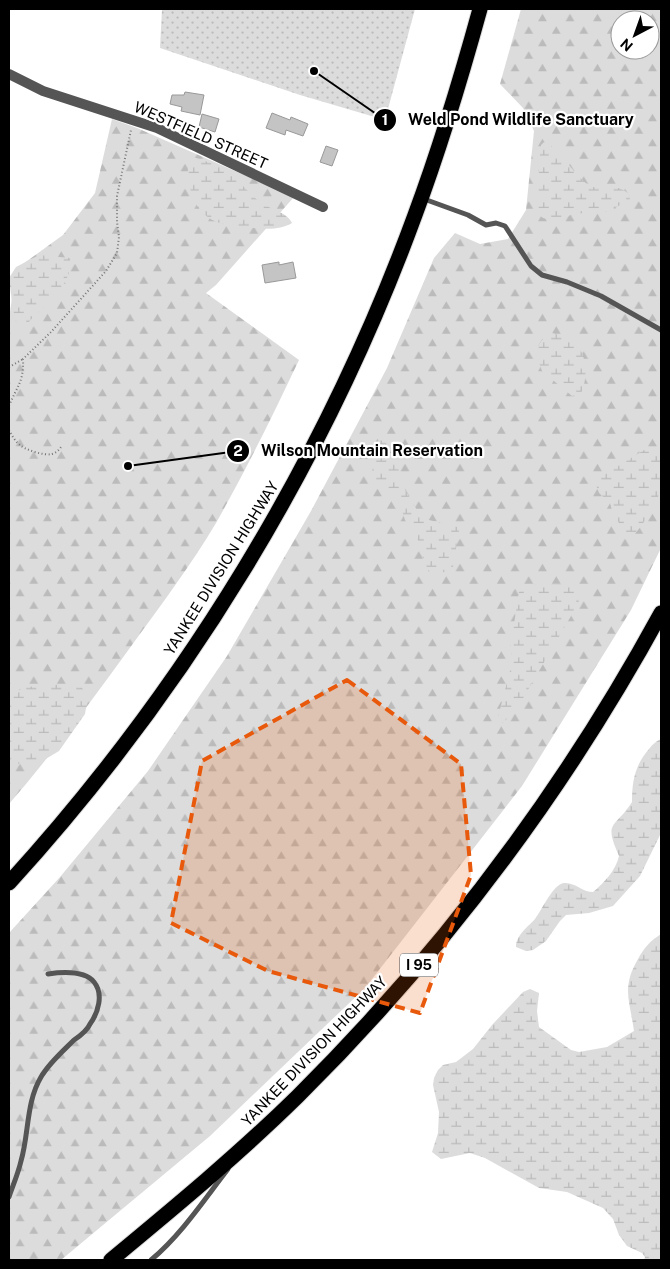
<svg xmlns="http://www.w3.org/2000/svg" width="670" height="1269" font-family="'Public Sans',sans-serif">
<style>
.forest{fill:url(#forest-firs);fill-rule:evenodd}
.wetland{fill:url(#wetland-marsh)}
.park{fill:url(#park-dots)}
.building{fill:#c4c4c4;stroke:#999}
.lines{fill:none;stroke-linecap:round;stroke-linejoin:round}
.highway-casing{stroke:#dbdbdb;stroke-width:17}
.path{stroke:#777;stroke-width:2;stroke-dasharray:1 2.5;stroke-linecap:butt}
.lane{stroke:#555;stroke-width:5}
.street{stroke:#555;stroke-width:10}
.highway{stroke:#000;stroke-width:15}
.marked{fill:#e8590c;fill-opacity:0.2;stroke:#e8590c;stroke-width:4;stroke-dasharray:10 6;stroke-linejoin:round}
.labels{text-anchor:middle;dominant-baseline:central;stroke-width:4.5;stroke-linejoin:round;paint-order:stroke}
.shield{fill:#fff;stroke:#4c4c4c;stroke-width:1}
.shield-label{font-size:14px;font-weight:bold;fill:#000}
.street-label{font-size:15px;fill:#000;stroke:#fff}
.leader{fill:none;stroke:#000;stroke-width:2}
.callout-dot{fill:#000;stroke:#fff;stroke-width:2}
.mark-label{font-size:15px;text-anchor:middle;font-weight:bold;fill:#fff}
.callout-label{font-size:16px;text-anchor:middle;font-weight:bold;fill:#000;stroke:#fff;stroke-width:4.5;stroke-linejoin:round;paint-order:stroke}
</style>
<defs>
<pattern id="forest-firs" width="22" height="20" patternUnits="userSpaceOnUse" patternTransform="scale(1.25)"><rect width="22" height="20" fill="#dcdcdc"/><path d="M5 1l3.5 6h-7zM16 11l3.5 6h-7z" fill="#bbb"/></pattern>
<pattern id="wetland-marsh" width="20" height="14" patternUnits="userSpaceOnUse" patternTransform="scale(1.25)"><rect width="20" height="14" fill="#dcdcdc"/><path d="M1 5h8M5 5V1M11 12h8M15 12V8" fill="none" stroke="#bbb"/></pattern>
<pattern id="park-dots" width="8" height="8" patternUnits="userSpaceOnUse" patternTransform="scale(1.25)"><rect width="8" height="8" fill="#dcdcdc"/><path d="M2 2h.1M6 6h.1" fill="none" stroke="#bbb" stroke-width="1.8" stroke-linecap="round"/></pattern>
</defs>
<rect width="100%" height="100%" fill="#fff"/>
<g class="forest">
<path d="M521 9H661V548L631 610 522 786 365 988 210 1136 61 1260H9V933L60 877 148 771 227 656 311 511 387 368 434 258 455 233 480 244 508 239 526 210 534 131 523 108 500 84ZM620 20H650V50H620Z"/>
<path d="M112 119 137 128 294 197 216 285 206 293 299 360C273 415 246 470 216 523 191 565 161 605 132 645 93 699 53 753 9 804V319L16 269 63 235 95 193Z"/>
</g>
<g class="wetland">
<path d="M544 142C563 150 572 175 589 185 602 193 612 180 629 194L630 199 610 211 572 214 558 222 543 218 538 214 537 187 541 145Z"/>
<path d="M192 157C199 158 219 166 225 170 239 179 249 195 263 204 272 210 287 212 292 223 280 230 268 229 254 228 220 227 196 221 189 183 188 175 186 164 192 157Z"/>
<path d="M39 255 70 258C74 285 44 305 28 323L20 325 14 319 9 278 16 267Z"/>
<path d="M552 333C558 335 566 336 571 339 587 350 589 377 581 393L572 396 542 371 535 351 542 340Z"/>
<path d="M379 440 389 442 397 460 401 483 418 512 425 519 457 527 459 530 453 567 442 573 430 572 425 564 418 540 405 520 399 501 378 489 373 482 371 449Z"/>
<path d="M657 448 661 450C661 461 664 479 661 489 658 501 639 532 630 539L613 514 610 503 599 493 596 485 602 476 644 450Z"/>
<path d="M569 584 582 587 578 604 518 707 503 723 497 721 511 667V643L519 592 529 585Z"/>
<path d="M67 684 82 688 88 696 85 714 59 751 39 763 9 764V695L26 687Z"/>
<path d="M661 739V833L640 876 613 906 589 913 566 915 560 921 546 941 533 950 526 951 516 947C516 935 528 927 535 919 542 910 553 884 564 883 575 882 582 892 593 892 604 883 616 870 619 856 603 820 615 829 632 802 632 781 635 765 649 749 653 744 656 741 661 739Z"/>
<path d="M661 934V1260H644L645 1257 642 1253 627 1246 619 1235 613 1219 603 1208 567 1192 539 1188 485 1158 470 1153 441 1159 432 1152 438 1133 439 1112 433 1085 434 1078 438 1070 443 1065 456 1062 473 1049 492 1025 523 992 530 989 539 993 537 1011 539 1027 571 1050 579 1052 607 1047 634 1031C630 1001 621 988 638 959 644 948 650 941 661 934Z"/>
</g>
<path class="park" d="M162 9H415L385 120 300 95 160 48Z"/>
<g class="building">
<path d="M185 92 204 95 200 115 181 111 182 107 170 104 172 95H184Z"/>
<path d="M272 113 290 120 291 117 308 124 303 136 286 130 285 135 266 128Z"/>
<path d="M202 114 219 119 215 132 199 127Z"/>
<path d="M326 146 338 150 332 166 320 162Z"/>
<path d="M279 262V265L293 262 296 278 265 283 262 265Z"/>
</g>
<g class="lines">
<defs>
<g id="highway">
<path d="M9 883C185 690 325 461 415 215 440 148 461 78 480 9"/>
<path d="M111 1260C175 1207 239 1154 298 1096 442 953 564 791 661 613"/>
</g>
</defs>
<use href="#highway" class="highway-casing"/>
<g class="path">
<path d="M9 367 23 359"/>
<path d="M9 406C17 386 24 382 23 359L51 332 106 271 117 253 119 237 117 222V196L131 130"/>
<path d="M9 430C12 436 16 442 21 446 27 450 44 456 52 454 56 453 59 450 61 447"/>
</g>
<g class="lane">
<path d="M424 199 468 215 486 225 496 223 505 226 531 266 542 275 567 282 601 296 661 330"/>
<path d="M9 1197C13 1185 18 1174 21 1161 29 1134 26 1102 41 1077 49 1063 63 1051 74 1040 80 1036 87 1031 90 1024 98 1013 104 994 94 982 84 970 62 972 48 974"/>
<path d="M151 1260C181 1235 204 1200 228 1169"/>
</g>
<path class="street" d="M9 74 43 91 157 128 323 207"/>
<use href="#highway" class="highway"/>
</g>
<path class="marked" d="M347 680 461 764 471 875 420 1013 268 971 171 923 202 761Z"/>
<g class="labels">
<rect class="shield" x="400" y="953.5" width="38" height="23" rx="4"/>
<g class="shield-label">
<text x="419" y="965">I 95</text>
</g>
<g class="street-label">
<text transform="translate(201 135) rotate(24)">WESTFIELD STREET</text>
<text transform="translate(221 568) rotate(-58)">YANKEE DIVISION HIGHWAY</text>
<text transform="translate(314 1051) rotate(-46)">YANKEE DIVISION HIGHWAY</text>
</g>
</g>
<path class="leader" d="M314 71L385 120M128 466L238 451"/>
<g class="callout-dot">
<circle cx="314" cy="71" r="5"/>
<circle cx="128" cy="466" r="5"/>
<circle cx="385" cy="120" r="12"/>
<circle cx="238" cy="451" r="12"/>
</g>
<g class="mark-label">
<text x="385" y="125">1</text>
<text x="238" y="456">2</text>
</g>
<g class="callout-label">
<text x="521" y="125">Weld Pond Wildlife Sanctuary</text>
<text x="372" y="456">Wilson Mountain Reservation</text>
</g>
<rect width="670" height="1269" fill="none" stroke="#000000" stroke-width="20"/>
<g transform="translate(635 35) rotate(221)"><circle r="24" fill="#ffffff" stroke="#999999"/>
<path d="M0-4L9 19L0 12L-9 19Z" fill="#000000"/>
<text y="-8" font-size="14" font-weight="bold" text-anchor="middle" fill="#000000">N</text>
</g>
</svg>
